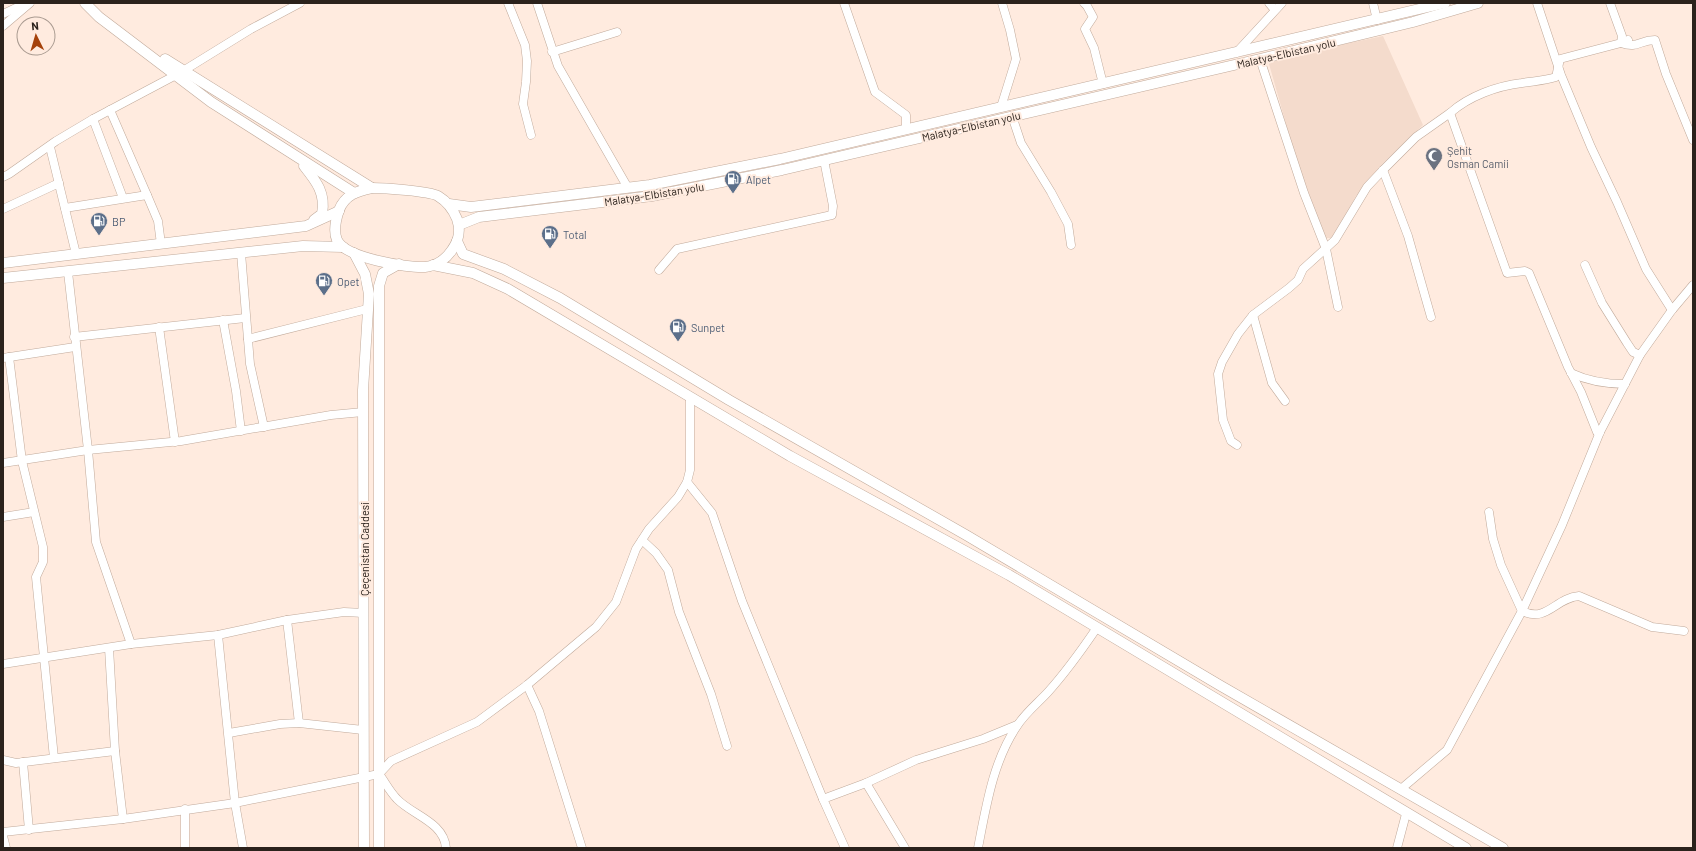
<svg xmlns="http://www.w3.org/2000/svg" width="1696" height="851" font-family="Barlow,sans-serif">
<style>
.built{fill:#f4dbcc}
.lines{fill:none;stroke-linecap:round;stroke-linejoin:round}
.minor-casing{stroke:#c1aa9b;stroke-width:9}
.major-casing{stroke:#c1aa9b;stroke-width:11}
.minor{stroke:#fff;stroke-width:8}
.major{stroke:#fff;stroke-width:10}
.labels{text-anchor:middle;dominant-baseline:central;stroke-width:4;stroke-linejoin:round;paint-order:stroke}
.street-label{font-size:11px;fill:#2b221c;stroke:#ffebdf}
.worship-label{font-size:11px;fill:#5b616d;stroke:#ffebdf;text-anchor:start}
.service-label{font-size:11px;fill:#4e5e75;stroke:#ffebdf;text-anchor:start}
</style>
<rect width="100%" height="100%" fill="#ffebdf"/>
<path class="built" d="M1383 36 1423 125 1382 164 1356 196 1333 238H1325L1294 152 1269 64 1272 59Z"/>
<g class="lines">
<defs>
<g id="minor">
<path d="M508 3 525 45 527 61 526 82 523 104 531 135"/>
<path d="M537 3 558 66 628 188"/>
<path d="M844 3 875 92 906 115V129"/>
<path d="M1084 3 1087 6 1093 17 1085 29 1094 48 1103 84"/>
<path d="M1269 3 1274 9"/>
<path d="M1373 3 1377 20"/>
<path d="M1537 3 1561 75 1591 147 1617 202 1646 269 1672 310"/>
<path d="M1610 3 1622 36 1621 43C1638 49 1639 40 1655 40L1666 74 1693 140"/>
<path d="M3 14 24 4"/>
<path d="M3 26 30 3"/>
<path d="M552 52 617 32"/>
<path d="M1236 53 1282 3"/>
<path d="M1260 59 1304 193 1326 249 1338 307"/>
<path d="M183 71 251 29 300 3"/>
<path d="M1001 107 1016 59 1010 30 1002 3"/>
<path d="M110 110 147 195"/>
<path d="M1450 113C1469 96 1497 86 1522 83 1533 81 1544 81 1556 77L1560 59 1621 43 1628 40"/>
<path d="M1012 116 1021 143 1051 192 1068 224 1071 245"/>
<path d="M93 119 123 198"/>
<path d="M50 147 76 254"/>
<path d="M1383 170 1408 236 1431 317"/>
<path d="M3 177 9 174 56 141 93 119 176 75"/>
<path d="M65 208 147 195 158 221 161 244"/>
<path d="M3 209 59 183"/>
<path d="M241 253 250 364 264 427"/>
<path d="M1585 265 1602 303 1627 343 1633 352 1640 355"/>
<path d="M659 270 677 249 832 215 833 206 824 160"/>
<path d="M68 272 88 450 96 542 131 644"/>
<path d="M1253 315 1272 383 1285 401"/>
<path d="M223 320 236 391 241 431"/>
<path d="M159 327 175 442"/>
<path d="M74 337 245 318"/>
<path d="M248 339 367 309"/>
<path d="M9 357 22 461 43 547V562L36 577 54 758"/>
<path d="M3 358 75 347"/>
<path d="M1571 373C1588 381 1606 384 1625 384"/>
<path d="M1237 445 1231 441 1223 420 1218 374 1222 362 1238 334 1253 315 1289 288 1298 280 1303 269 1335 240 1367 187 1383 170 1416 137 1450 113 1507 273 1525 271 1529 273 1568 367 1581 392 1597 432H1600"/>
<path d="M3 463 88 450 181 441 331 415 363 412"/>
<path d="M687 482 712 513 742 601 823 799 845 848"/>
<path d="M1489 512 1493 539 1501 565 1522 611C1547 623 1555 598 1579 596L1652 627 1684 631"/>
<path d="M3 517 34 512"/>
<path d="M642 540 656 553 668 570 679 612 711 694 727 746"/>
<path d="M287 620 299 723"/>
<path d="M218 635 235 803 243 848"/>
<path d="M109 648 115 751 123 819"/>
<path d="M3 664 131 644 218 635 287 620 344 612 364 613"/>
<path d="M527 685 539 711 582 848"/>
<path d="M229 733 280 724 299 723 363 730"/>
<path d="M3 760 16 763 115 751"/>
<path d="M23 762 29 830"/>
<path d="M379 774C385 782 390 792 397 799 412 815 444 822 446 848"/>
<path d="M866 783 905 848"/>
<path d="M1401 789 1447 750 1522 611 1562 525 1600 432 1640 355 1672 310 1693 285"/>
<path d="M823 799 866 783 916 760 983 739 1017 725"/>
<path d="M3 832 123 819 235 803 379 774 391 761 477 722 527 685 596 627 616 602 636 549 649 529 678 497 687 482 690 470V397"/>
<path d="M3 836 6 848"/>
<path d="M185 848V809"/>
<path d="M978 848C986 807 993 761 1017 726 1025 713 1038 703 1048 692 1066 672 1081 651 1096 629"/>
<path d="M1397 848 1406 814"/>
</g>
<g id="major">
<path d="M85 3 99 17 211 102 354 193"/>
<path d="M165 59 372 188"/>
<path d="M304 166C316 181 326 193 322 214L314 220"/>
<path d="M372 188C384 188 429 191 438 196 448 202 453 209 457 219 461 231 459 240 452 250 446 259 436 266 425 267 407 268 345 258 337 240 333 231 336 219 339 210 345 195 357 191 372 188Z"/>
<path d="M449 204 471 207 650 185 780 159 1445 3"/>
<path d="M459 225 479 217 652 196 782 170 1260 59 1413 22 1478 3"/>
<path d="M457 241 463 254 504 269 560 298 729 400 966 535 1221 686 1503 848"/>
<path d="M354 253 365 274 369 294 363 390 364 848"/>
<path d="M3 263 306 226 339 211"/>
<path d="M433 265 473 273 508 289 790 456 1009 575 1466 848"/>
<path d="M3 278 303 246 343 247"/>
<path d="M379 848V286L383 273 399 264"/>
</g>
</defs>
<use href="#minor" class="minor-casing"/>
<use href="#major" class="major-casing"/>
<use href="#minor" class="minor"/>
<use href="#major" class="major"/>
</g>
<defs>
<symbol id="mosque-pin" viewBox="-11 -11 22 30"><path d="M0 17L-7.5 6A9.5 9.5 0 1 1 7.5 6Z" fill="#6b7280" stroke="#ffebdf"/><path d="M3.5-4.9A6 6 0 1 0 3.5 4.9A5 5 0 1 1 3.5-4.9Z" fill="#fff"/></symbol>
<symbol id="fuel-pin" viewBox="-11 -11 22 30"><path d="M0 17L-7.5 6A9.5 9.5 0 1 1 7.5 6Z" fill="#5c6f8a" stroke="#ffebdf"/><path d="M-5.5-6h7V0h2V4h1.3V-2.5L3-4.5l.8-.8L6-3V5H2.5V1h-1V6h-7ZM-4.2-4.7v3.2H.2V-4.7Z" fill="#fff"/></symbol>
</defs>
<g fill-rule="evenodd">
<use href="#mosque-pin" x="1424" y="146" width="20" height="27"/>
<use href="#fuel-pin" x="723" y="169" width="20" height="27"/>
<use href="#fuel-pin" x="89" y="211" width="20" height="27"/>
<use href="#fuel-pin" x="540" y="224" width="20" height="27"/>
<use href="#fuel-pin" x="314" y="271" width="20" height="27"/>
<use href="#fuel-pin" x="668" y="317" width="20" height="27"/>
</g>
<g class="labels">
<g class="street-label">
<text transform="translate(1286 53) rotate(-13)">Malatya-Elbistan yolu</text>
<text transform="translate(971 126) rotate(-13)">Malatya-Elbistan yolu</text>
<text transform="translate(654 194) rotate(-9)">Malatya-Elbistan yolu</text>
<text transform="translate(364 549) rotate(-90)">Çeçenistan Caddesi</text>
</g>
<g class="worship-label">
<text x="1447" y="150">Şehit<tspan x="1447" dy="13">Osman Camii</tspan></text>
</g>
<g class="service-label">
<text x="746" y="179">Alpet</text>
<text x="112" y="221">BP</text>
<text x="563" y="234">Total</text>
<text x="337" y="281">Opet</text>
<text x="691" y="327">Sunpet</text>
</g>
</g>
<rect width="1696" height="851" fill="none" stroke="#2b221c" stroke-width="8"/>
<g transform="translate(36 36) rotate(355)"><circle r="19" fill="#ffebdf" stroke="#aa9b91"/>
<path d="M0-3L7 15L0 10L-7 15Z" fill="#a5420b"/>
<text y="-6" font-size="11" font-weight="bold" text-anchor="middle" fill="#2b221c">N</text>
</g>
</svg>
